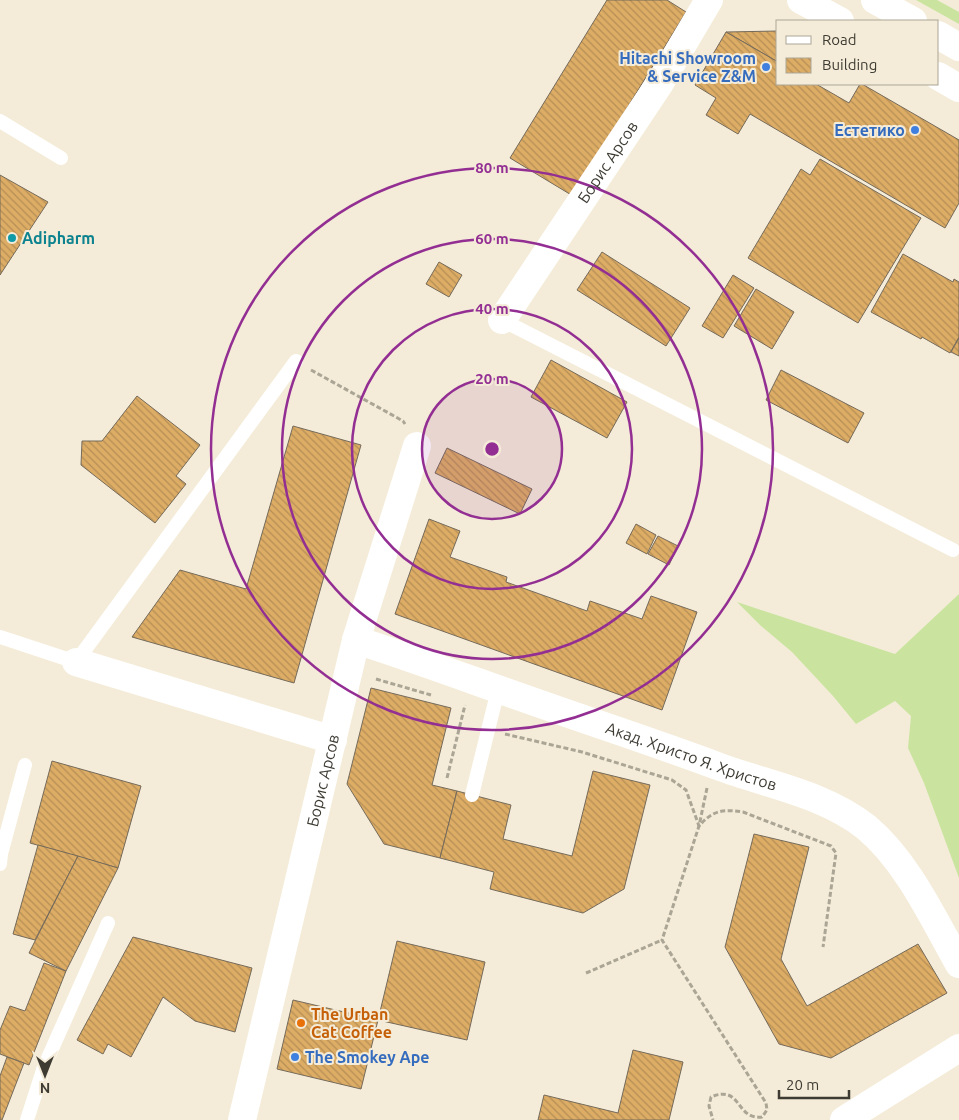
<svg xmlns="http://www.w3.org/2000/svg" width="959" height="1120" font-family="Ubuntu,sans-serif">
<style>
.grass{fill:#cae4a0}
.building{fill:url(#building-back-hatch);stroke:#756a5a}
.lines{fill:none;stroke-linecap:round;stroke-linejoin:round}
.path{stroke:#aba596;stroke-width:3;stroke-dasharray:5 2.5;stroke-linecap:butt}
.lane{stroke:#fff;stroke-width:14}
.street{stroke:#fff;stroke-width:28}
.highway{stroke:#fff;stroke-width:28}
.ring{fill:none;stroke:#932e93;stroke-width:2.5}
.shop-dot{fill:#3f7fe0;stroke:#f4ecd8;stroke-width:2}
.culture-dot{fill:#0f9aa8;stroke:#f4ecd8;stroke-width:2}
.food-dot{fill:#e8710a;stroke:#f4ecd8;stroke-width:2}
.labels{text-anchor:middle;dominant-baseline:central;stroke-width:4;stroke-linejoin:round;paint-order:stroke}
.shop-label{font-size:16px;font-weight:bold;fill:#366cbe;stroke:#f4ecd8;text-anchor:end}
.street-label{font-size:16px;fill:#3e3b33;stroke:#f4ecd8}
.culture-label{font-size:16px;font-weight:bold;fill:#0d838f;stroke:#f4ecd8;text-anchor:start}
.food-label{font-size:16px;font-weight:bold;fill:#c56008;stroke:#f4ecd8;text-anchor:start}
.centre{fill:#932e93;stroke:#f4ecd8;stroke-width:2.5}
.ring-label{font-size:15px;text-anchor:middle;font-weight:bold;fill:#932e93;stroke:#f4ecd8;stroke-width:4;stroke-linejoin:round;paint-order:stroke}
</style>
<defs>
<pattern id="building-back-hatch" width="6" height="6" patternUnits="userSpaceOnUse" patternTransform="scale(1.25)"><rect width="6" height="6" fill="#ddad66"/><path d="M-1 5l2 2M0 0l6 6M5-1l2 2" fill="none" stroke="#b58e55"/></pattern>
</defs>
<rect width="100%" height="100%" fill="#f4ecd8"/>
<g class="grass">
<path d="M916 0H937L959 12V24Z"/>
<path d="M959 594V878L924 783 908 748 911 716 895 701 856 724 833 696 792 652 761 626 737 602 895 654Z"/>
</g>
<g class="building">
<path d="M607 0H667L686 12 573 196 510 158Z"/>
<path d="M778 31V62L726 32Z"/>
<path d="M726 32 778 62V84H816L849 103 860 84H862L959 140V203L945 228 750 114 738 134 706 115 716 98 695 85Z"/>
<path d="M820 159 921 218 858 323 748 258 801 169 810 175Z"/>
<path d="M0 175 48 202 0 275Z"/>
<path d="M602 252 690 308 666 346 577 290Z"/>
<path d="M903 254 953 282 954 279 959 282V337L950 353 922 337 921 339 871 312Z"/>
<path d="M439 262 462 275 449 297 426 284Z"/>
<path d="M733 275 754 288 723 338 702 326Z"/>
<path d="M756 289 794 312 772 349 734 326Z"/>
<path d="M959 338V356L951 352Z"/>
<path d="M551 360 627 402 607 438 531 397Z"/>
<path d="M781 370 864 413 848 443 766 400Z"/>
<path d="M137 396 200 445 176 476 186 484 155 523 81 465 82 441H102Z"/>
<path d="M293 426 361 445 294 683 132 637 180 570 246 589Z"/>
<path d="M447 448 532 489 520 514 435 473Z"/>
<path d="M429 519 460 531 450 557 507 577 506 582 587 611 590 601 642 619 651 596 697 612 662 710 395 614Z"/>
<path d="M636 524 656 535 647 554 626 543Z"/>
<path d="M658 536 678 546 669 565 648 554Z"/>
<path d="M371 688 451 708 432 785 457 791 440 858 384 844 347 784Z"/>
<path d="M52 761 141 786 118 868 30 843Z"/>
<path d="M593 771 650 785 624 889 583 913 490 889 494 872 440 858 457 791 511 805 503 839 572 856Z"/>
<path d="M754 834 809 847 781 959 807 1006 918 944 947 993 831 1058 779 1044 725 947Z"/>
<path d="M38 845 78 856 35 940 13 934Z"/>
<path d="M78 856 118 868 66 971 29 953Z"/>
<path d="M133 937 252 968 235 1032 195 1021 163 997 131 1057 108 1044 103 1054 77 1040Z"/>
<path d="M397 941 485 962 467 1040 378 1020Z"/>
<path d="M44 963 66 971 29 1065 0 1054V1030L10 1006 25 1011Z"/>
<path d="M293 1000 378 1020 361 1089 277 1069Z"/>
<path d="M633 1050 683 1062 669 1120H538L544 1095 618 1113Z"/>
<path d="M7 1057 24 1063 2 1120H0V1076Z"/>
</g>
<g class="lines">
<g class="path">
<path d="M311 370 403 421 405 424"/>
<path d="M376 679 431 695"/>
<path d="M505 734 582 752 672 780 686 790 699 826C713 810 723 809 743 812L831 846 836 853 823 947"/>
<path d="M447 778 465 705"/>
<path d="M707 788 699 826 662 940 766 1103 767 1110 762 1117C735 1120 742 1084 711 1097L709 1106 713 1120"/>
<path d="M586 973 662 940"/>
</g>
<g class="lane">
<path d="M0 121 61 158"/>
<path d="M502 320 953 550"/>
<path d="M0 637 76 662 296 361"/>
<path d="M472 795 495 702 500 690"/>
<path d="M0 864 1 854 25 765"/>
<path d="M27 1120 44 1067 108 923"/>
</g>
<g class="street">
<path d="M801 0 840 21"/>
<path d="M938 76 959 88"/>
<path id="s1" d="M502 320 660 83 709 0"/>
<path id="s2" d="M356 640C421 661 485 685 549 707 606 727 664 746 720 767 769 785 824 794 866 827 907 861 933 918 959 964"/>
<path d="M76 662 333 740"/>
<path id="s3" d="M242 1120 356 640 417 446"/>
<path d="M844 1120 959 1048"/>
</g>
<g class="highway">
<path d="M875 0 913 21"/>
<path d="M938 35 959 47"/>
</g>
</g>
<circle cx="492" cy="449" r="70" fill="#932e93" fill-opacity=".12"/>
<g class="ring">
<circle cx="492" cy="449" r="70"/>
<circle cx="492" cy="449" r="140"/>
<circle cx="492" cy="449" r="210"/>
<circle cx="492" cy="449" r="281"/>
</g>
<g class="shop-dot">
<circle cx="766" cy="67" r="5"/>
<circle cx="915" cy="130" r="5"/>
<circle cx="295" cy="1057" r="5"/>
</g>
<circle class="culture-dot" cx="12" cy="238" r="5"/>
<circle class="food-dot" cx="301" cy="1023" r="5"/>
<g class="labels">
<g class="shop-label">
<text x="756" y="58">Hitachi Showroom<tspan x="756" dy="18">&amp; Service Z&amp;M</tspan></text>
<text x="905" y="130">Естетико</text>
<text x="305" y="1057" text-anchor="start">The Smokey Ape</text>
</g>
<g class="street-label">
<text stroke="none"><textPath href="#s1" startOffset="190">Борис Арсов</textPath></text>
<text stroke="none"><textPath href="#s2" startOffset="355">Акад. Христо Я. Христов</textPath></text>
<text stroke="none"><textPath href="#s3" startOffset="349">Борис Арсов</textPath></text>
</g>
<g class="culture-label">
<text x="22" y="238">Adipharm</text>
</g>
<g class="food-label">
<text x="311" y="1014">The Urban<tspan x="311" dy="18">Cat Coffee</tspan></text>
</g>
</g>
<circle cx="492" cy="449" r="8" class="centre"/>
<g class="ring-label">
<text x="492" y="173">80 m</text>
<text x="492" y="244">60 m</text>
<text x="492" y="314">40 m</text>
<text x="492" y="384">20 m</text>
</g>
<rect x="776" y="20" width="162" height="65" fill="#f4ecd8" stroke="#aba596"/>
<rect x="786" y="36" width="25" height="8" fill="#ffffff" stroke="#aba596"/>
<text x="822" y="45" font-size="15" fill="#3e3b33">Road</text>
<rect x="786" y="58" width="25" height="15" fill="url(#building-back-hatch)" stroke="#aba596"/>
<text x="822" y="70" font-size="15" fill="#3e3b33">Building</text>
<g transform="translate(45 1075) rotate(180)" stroke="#f4ecd8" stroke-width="4" paint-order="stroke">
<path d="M0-4L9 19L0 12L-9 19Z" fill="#3e3b33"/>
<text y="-8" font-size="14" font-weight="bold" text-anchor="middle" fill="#3e3b33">N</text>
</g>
<path d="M779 1090v8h70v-8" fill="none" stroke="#3e3b33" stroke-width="2.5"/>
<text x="786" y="1090" font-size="15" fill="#3e3b33" stroke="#f4ecd8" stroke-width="4" paint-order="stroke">20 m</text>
</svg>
